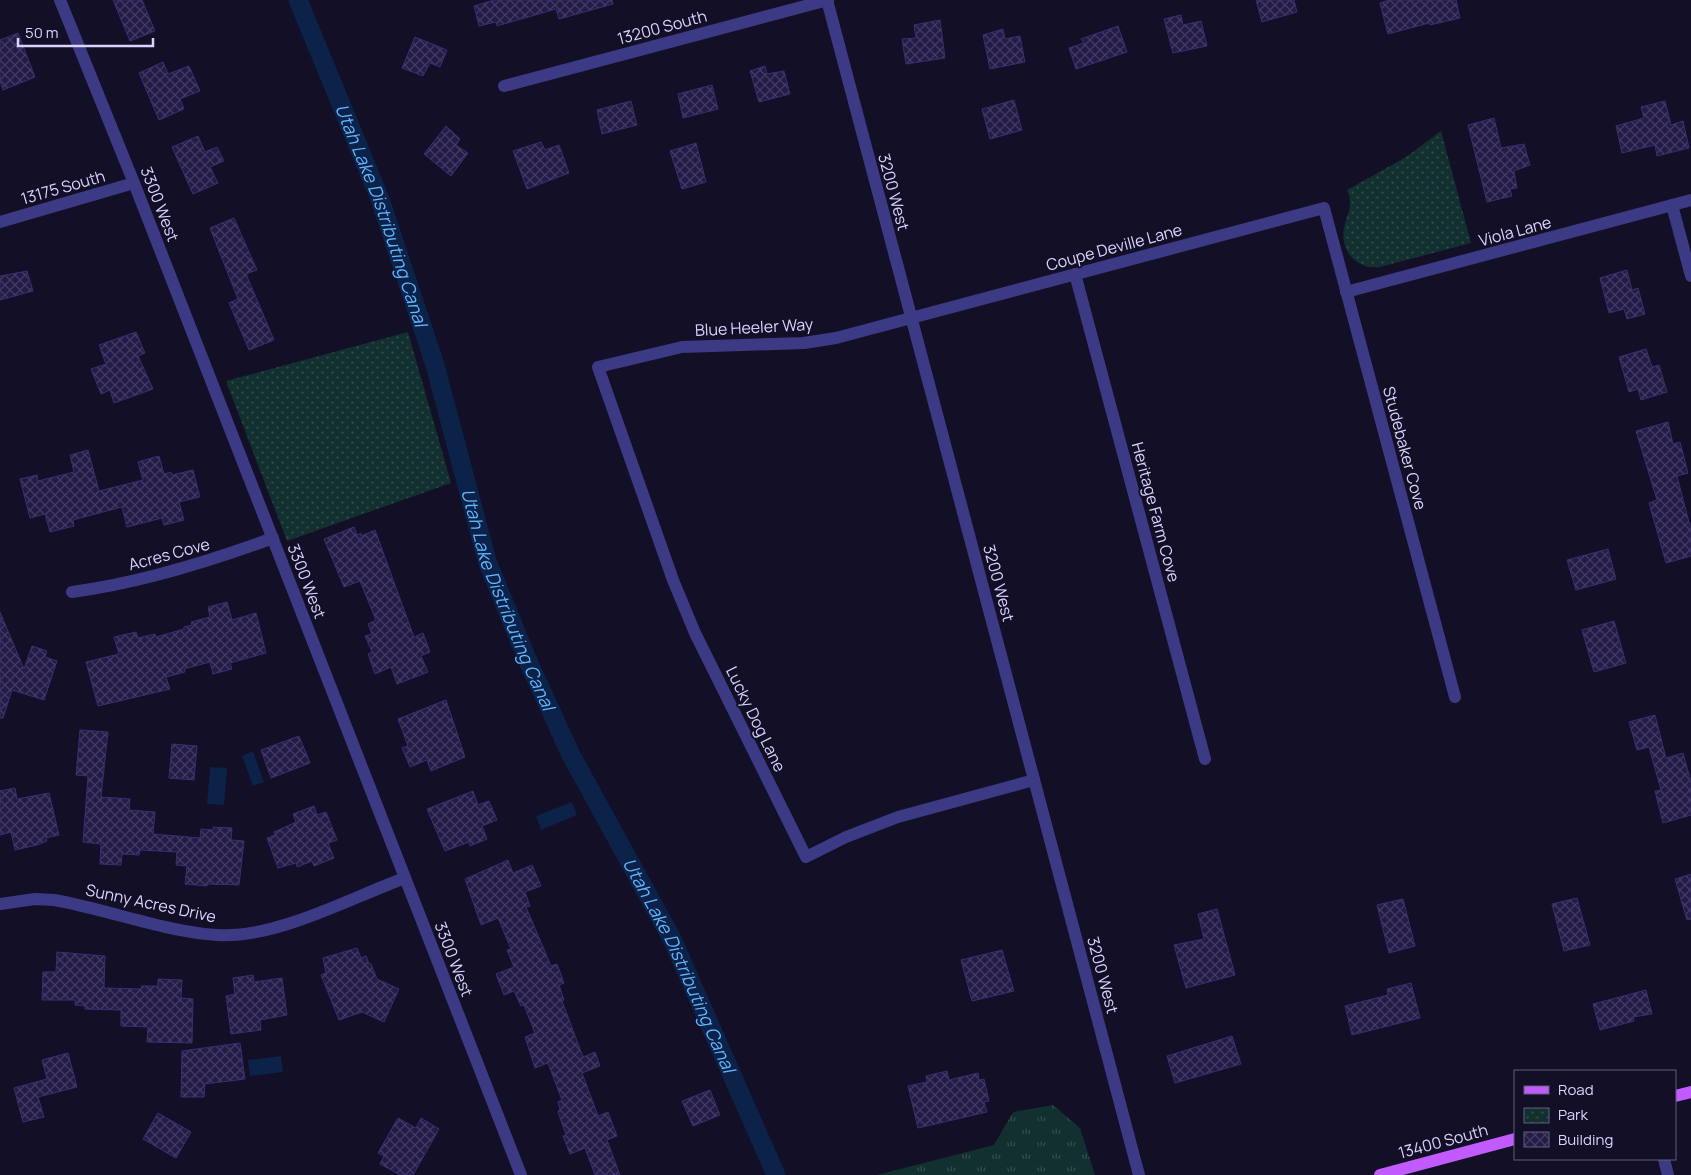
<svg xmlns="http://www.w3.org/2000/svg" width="1691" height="1175" font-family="Manrope,sans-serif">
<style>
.grass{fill:url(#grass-tufts)}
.park{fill:url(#park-dots)}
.water{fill:#0c2248}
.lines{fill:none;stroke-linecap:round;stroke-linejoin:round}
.canal{stroke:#0c2248;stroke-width:19}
.building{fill:url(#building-cross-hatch);stroke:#3b2d73}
.minor{stroke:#3d3a85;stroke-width:12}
.major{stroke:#c25bff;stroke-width:12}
.labels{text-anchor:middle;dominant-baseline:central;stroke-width:4;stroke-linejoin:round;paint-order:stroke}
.street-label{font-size:16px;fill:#d9d4ff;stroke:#130f26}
.water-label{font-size:18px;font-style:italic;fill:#62b6ff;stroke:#130f26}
</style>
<defs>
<pattern id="grass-tufts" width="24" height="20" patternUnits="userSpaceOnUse" patternTransform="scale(1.25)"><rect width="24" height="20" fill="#12302f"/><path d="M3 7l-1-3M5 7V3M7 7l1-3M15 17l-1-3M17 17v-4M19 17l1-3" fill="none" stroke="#344d4e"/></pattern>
<pattern id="park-dots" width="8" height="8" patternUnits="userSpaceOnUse" patternTransform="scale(1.25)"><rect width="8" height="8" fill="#12302f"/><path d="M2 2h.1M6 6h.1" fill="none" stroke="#344d4e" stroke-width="1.8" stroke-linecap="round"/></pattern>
<pattern id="building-cross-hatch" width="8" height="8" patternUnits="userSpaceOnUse" patternTransform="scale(1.25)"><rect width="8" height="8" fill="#241b47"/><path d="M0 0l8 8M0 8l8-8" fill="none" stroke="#433b63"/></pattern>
</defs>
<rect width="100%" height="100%" fill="#130f26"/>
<path class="grass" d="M1053 1105 1080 1128 1095 1175H877L994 1145 1013 1112Z"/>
<g class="park">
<path d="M1441 131 1471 243 1380 267C1357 270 1340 252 1344 228 1347 213 1354 206 1347 190L1406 157Z"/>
<path d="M408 332 451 483 287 541 226 381Z"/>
</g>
<g class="water">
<path d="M253 751 264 782 253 786 242 756Z"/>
<path d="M210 767 227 768 224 805 207 804Z"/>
<path d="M572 802 577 815 541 830 536 816Z"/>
<path d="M281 1056 283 1072 250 1076 248 1060Z"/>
</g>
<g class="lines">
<path class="canal" id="s1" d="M298 0 380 199 435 365 487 561 528 661 571 755 672 939 776 1175"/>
</g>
<g class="building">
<path d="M113 0H142L155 31 130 41Z"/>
<path d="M494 0H612L613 4 559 19 556 9 497 26 496 22 479 26 474 6Z"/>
<path d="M1256 0H1294L1297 12 1262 22Z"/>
<path d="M1389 0H1456L1460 18 1430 25 1429 23 1388 34 1380 3Z"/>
<path d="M1181 15 1183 25 1201 21 1207 46 1173 53 1164 19Z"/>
<path d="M940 20 945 58 906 64 902 39 916 38 914 25Z"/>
<path d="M1118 26 1127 52 1076 69 1069 48 1084 43 1081 39Z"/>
<path d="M1003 29 1005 39 1020 36 1025 62 990 69 983 35Z"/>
<path d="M18 33 35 77 3 90 0 81V40Z"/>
<path d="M415 37 447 50 440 67 430 63 423 76 402 68Z"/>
<path d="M163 62 168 74 189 66 200 91 180 99 184 109 159 120 139 73Z"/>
<path d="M765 66 767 74 784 71 790 94 759 102 750 71Z"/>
<path d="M712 85 718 109 683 118 678 94Z"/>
<path d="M1014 100 1022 130 990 139 982 109Z"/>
<path d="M631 101 637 125 602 134 597 110Z"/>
<path d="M1665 101 1671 125 1683 121 1689 148 1657 156 1655 145 1622 153 1616 126 1644 118 1641 107Z"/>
<path d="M1494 118 1501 148 1524 144 1530 165 1514 171 1517 188 1510 189 1512 196 1487 202 1468 125Z"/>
<path d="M446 126 460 139 456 145 468 153 451 176 424 154Z"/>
<path d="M198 136 205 152 217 147 224 161 210 167 218 183 193 194 172 147Z"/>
<path d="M541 142 545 150 559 145 569 173 527 189 513 151Z"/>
<path d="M696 143 706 182 682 189 670 151Z"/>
<path d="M234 218 257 270 246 274 274 340 249 350 229 303 238 299 210 228Z"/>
<path d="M1627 270 1632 290 1638 288 1645 314 1627 319 1624 309 1609 313 1600 278Z"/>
<path d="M27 271 33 291 0 300V276Z"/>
<path d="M136 332 145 353 138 356 153 389 114 403 110 390 101 394 91 369 106 364 99 345Z"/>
<path d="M1646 349 1652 367 1659 365 1667 392 1641 400 1638 389 1629 392 1619 357Z"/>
<path d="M1668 422 1673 444 1680 442 1688 473 1677 476 1691 530V556L1666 563 1649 503 1657 500 1636 431Z"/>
<path d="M88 450 99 491 143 480 138 462 159 456 164 474 171 472 172 475 193 470 200 497 179 502 184 520 164 525 162 518 127 527 122 507 73 520 74 526 50 532 45 514 30 518 20 479 37 475 38 481 74 472 70 455Z"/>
<path d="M354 527 357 535 361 533V536L375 530 414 637 423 633 430 652 421 656 428 672 397 684 391 667 375 674 368 654 372 652 365 636 372 634 368 624 376 620 360 581 344 587 324 539Z"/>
<path d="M1608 549 1616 579 1576 590 1567 560Z"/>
<path d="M227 602 232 620 256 613 266 653 230 663 232 669 213 674 210 662 184 669 185 672 166 677 170 689 98 706 86 662 119 654 114 637 136 632 138 638 155 634 156 637 184 629V627L192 625 191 622 210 617 208 607Z"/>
<path d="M0 612 24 669 32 646 47 651 45 657 57 661 44 700 12 690 3 718H0Z"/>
<path d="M1614 621 1626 663 1594 672 1582 630Z"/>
<path d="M446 700 465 757 431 771 427 760 410 767 402 748 408 746 398 719Z"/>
<path d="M1655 715 1666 758 1683 753 1691 782V815L1663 823 1655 791 1661 790 1649 747 1637 750 1629 722Z"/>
<path d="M80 730 108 732 101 797 130 799 129 810 155 812 153 834 200 838 201 829 213 830V827L232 828 231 840 244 841 239 885 208 884 207 886 185 884 187 866 176 865 177 852 140 850 139 855 122 854 121 865 100 864 101 844 83 842 88 776 76 775Z"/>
<path d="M299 736 310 763 271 778 261 750Z"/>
<path d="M172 744 197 746 194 780 169 778Z"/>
<path d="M15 788 17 799 49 793 59 835 46 838 47 841 37 845 15 850 11 832 0 835V791Z"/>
<path d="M473 791 478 805 489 801 497 820 482 826 487 839 470 846 469 842 445 851 427 809Z"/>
<path d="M314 806 317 815 326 812 337 840 328 843 334 858 314 866 312 861 297 867 296 863 278 868 267 838 275 835 274 832 296 822 293 814Z"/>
<path d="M508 860 513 873 532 865 541 886 525 892 530 906 526 907 551 966 557 964 564 983 559 985 564 1000 562 1001 583 1057 595 1052 600 1066 582 1073 598 1116 608 1112 617 1136 607 1140 620 1175H595L585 1148 570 1154 563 1136 566 1135 558 1112 560 1109 558 1102 562 1100 548 1063 535 1068 525 1037 535 1033 524 1005 521 1006 514 991 504 995 496 974 514 967 507 950 511 949 498 918 481 925 465 879Z"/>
<path d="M1691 874V919L1687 920 1675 879Z"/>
<path d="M1577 898 1590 945 1564 951 1552 904Z"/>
<path d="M1403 899 1415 946 1389 953 1377 905Z"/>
<path d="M1217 909 1235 975 1186 988 1174 945 1204 939 1198 914Z"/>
<path d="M357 948 361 958 366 956 369 964H371L377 979 399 989 384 1022 362 1012 339 1020 321 975 326 973 323 958Z"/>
<path d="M1002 950 1014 991 972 1001 961 960Z"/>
<path d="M57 952 105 956 104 988 142 989 141 986H158V979L182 980 181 998 193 999 192 1043 147 1042 148 1027 121 1026V1010L85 1009V1006L75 1005V1000H42L43 972H56Z"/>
<path d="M253 975 254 982 282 978 287 1015 260 1020 261 1030 231 1034 226 996 235 994 233 978Z"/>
<path d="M1411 983 1420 1018 1352 1035 1345 1006 1388 995 1387 989Z"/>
<path d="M1646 990 1652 1014 1633 1017 1634 1021 1600 1030 1593 1004Z"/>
<path d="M1232 1036 1241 1064 1175 1083 1167 1056Z"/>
<path d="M240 1043 245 1079 205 1084 204 1097H181L182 1051Z"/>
<path d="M68 1053 77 1087 38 1097 44 1117 23 1122 14 1088 47 1079 42 1060Z"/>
<path d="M947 1071 949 1080 978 1073 979 1080 984 1079 989 1101 984 1102 987 1112 918 1128 908 1086 927 1082 926 1076Z"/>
<path d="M710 1090 720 1115 693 1126 682 1101Z"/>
<path d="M158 1113 191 1132 176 1158 143 1139Z"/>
<path d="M398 1118 416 1128 421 1118 439 1129 413 1175H400L380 1164 384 1156 378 1153Z"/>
</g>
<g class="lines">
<g class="minor">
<path d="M60 0 134 183 521 1175"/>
<path d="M827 0 1139 1175"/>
<path d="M504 86 828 0"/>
<path d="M1672 205 1691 276"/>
<path d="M0 222 134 183"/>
<path d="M1075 274 1205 759"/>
<path d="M1346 292 1691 200"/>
<path d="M72 592C140 583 208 562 273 538"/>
<path d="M1034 780 898 817 846 837 806 857 695 633 673 580 598 367 682 347 804 343 836 338 1324 208 1455 697"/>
<path d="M0 904 35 899 54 900C106 909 166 932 217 935 276 939 350 898 405 878"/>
<path d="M1664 1159 1668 1175"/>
</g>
<g class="major">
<path d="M1675 1096 1691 1092"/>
<path d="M1380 1175 1515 1139"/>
</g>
</g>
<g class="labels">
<g class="street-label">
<text transform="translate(662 27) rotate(-15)">13200 South</text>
<text transform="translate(63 187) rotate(-16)">13175 South</text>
<text transform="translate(894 192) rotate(75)">3200 West</text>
<text transform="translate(160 204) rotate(69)">3300 West</text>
<text transform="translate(1515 231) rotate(-15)">Viola Lane</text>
<text transform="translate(1114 247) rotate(-15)">Coupe Deville Lane</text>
<text transform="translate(754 327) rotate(-3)">Blue Heeler Way</text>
<text transform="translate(1405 448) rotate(75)">Studebaker Cove</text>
<text transform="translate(1156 512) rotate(75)">Heritage Farm Cove</text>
<text transform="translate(169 554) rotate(-15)">Acres Cove</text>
<text transform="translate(307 581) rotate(69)">3300 West</text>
<text transform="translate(999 583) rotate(75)">3200 West</text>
<text transform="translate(756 719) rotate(64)">Lucky Dog Lane</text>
<text transform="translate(151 903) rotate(12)">Sunny Acres Drive</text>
<text transform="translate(454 959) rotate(69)">3300 West</text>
<text transform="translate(1103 975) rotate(75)">3200 West</text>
<text transform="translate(1443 1141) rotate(-15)">13400 South</text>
</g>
<g class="water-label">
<text stroke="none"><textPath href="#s1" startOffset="231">Utah Lake Distributing Canal</textPath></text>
<text stroke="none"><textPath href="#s1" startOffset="636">Utah Lake Distributing Canal</textPath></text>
<text stroke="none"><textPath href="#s1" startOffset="1041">Utah Lake Distributing Canal</textPath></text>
</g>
</g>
<rect x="1514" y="1070" width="162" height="90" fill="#130f26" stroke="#625e7d"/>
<rect x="1524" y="1086" width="25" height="8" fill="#c25bff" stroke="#625e7d"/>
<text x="1558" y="1095" font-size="15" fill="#d9d4ff">Road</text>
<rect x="1524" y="1108" width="25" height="15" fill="url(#park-dots)" stroke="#625e7d"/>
<text x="1558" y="1120" font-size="15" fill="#d9d4ff">Park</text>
<rect x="1524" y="1132" width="25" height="15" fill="url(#building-cross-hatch)" stroke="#625e7d"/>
<text x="1558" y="1145" font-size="15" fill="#d9d4ff">Building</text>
<path d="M18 38v8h135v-8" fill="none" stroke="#d9d4ff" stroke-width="2.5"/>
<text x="25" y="38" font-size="15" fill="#d9d4ff" stroke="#130f26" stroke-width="4" paint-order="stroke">50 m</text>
</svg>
